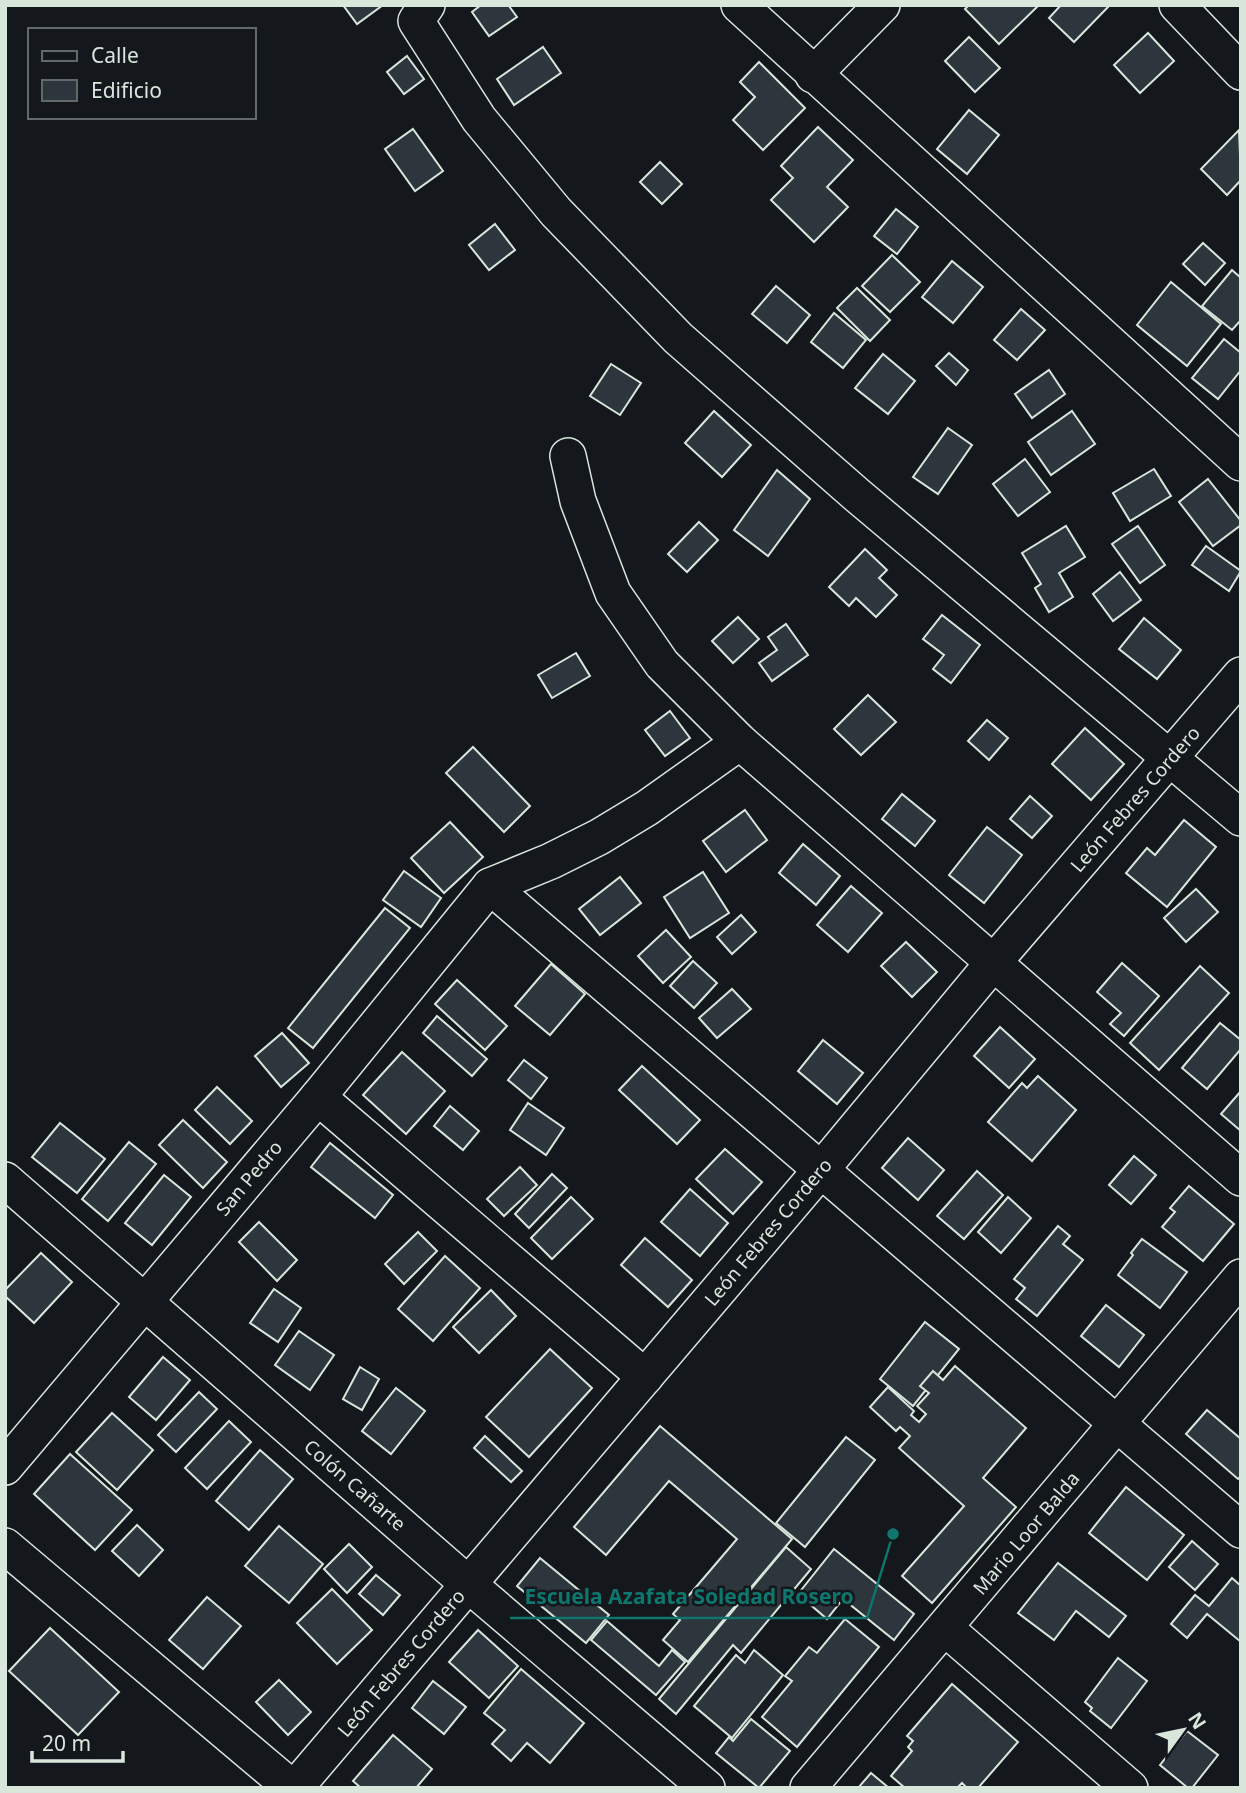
<svg xmlns="http://www.w3.org/2000/svg" width="1246" height="1793" font-family="'Noto Sans',sans-serif">
<style>
.building{fill:#2c363c;stroke:#d8e6dc;stroke-width:2}
.lines{fill:none;stroke-linecap:round;stroke-linejoin:round}
.minor-casing{stroke:#d8e6dc;stroke-width:38}
.minor{stroke:#14181c;stroke-width:35}
.labels{text-anchor:middle;dominant-baseline:central;stroke-width:5;stroke-linejoin:round;paint-order:stroke}
.street-label{font-size:19px;fill:#d8e6dc;stroke:#14181c}
.leader{fill:none;stroke:#0f766e;stroke-width:2.5}
.callout-dot{fill:#0f766e;stroke:#14181c;stroke-width:2.5}
.callout-label{font-size:21px;text-anchor:middle;font-weight:bold;fill:#0f766e;stroke:#14181c;stroke-width:5;stroke-linejoin:round;paint-order:stroke}
</style>
<rect width="100%" height="100%" fill="#14181c"/>
<g class="building">
<path d="M343 5H383L357 24Z"/>
<path d="M481 5H511L509 6 517 17 489 36 472 12Z"/>
<path d="M969 5H1039L999 44 965 9Z"/>
<path d="M1061 5H1110L1074 42 1049 18Z"/>
<path d="M1148 33 1174 61 1140 93 1114 65Z"/>
<path d="M969 37 1000 68 975 92 945 61Z"/>
<path d="M543 47 561 73 514 105 497 79Z"/>
<path d="M407 56 424 79 404 94 387 72Z"/>
<path d="M759 62 805 108 763 150 733 120 755 97 740 82Z"/>
<path d="M969 110 999 135 967 174 937 149Z"/>
<path d="M818 127 853 160 827 187 848 207 814 242 771 200 793 178 781 166Z"/>
<path d="M413 129 443 171 415 191 385 149Z"/>
<path d="M1239 130 1241 180 1227 195 1201 169Z"/>
<path d="M660 162 682 184 662 204 640 182Z"/>
<path d="M896 209 918 227 897 254 874 236Z"/>
<path d="M495 224 515 250 489 270 469 245Z"/>
<path d="M1203 243 1225 263 1205 285 1183 264Z"/>
<path d="M892 255 920 282 890 312 862 286Z"/>
<path d="M952 261 983 287 953 323 922 297Z"/>
<path d="M1232 270 1241 278V320L1232 330 1202 306Z"/>
<path d="M1171 282 1221 324 1187 366 1137 325Z"/>
<path d="M776 286 810 315 787 343 752 314Z"/>
<path d="M857 288 890 320 870 341 837 308Z"/>
<path d="M1021 309 1045 330 1017 360 994 340Z"/>
<path d="M834 313 866 340 843 368 811 342Z"/>
<path d="M1224 339 1241 353V370L1218 399 1192 378Z"/>
<path d="M949 353 968 370 956 385 936 366Z"/>
<path d="M883 354 915 381 888 414 855 388Z"/>
<path d="M611 364 641 383 620 415 590 396Z"/>
<path d="M1049 370 1065 394 1032 418 1015 394Z"/>
<path d="M714 411 751 445 722 477 685 443Z"/>
<path d="M1072 411 1095 444 1051 475 1028 442Z"/>
<path d="M948 428 972 445 938 494 913 477Z"/>
<path d="M1025 459 1050 492 1018 516 993 484Z"/>
<path d="M1154 469 1171 496 1130 521 1113 493Z"/>
<path d="M777 470 810 499 768 556 734 530Z"/>
<path d="M1208 479 1241 521V525L1213 546 1179 502Z"/>
<path d="M699 522 718 540 687 572 668 554Z"/>
<path d="M1066 526 1085 557 1059 573 1073 597 1049 612 1035 588 1041 584 1022 553Z"/>
<path d="M1138 526 1165 565 1140 583 1112 544Z"/>
<path d="M1206 546 1241 571 1229 591 1192 565Z"/>
<path d="M865 549 887 570 879 578 897 595 876 617 856 598 849 606 829 587Z"/>
<path d="M1120 572 1141 600 1113 621 1093 594Z"/>
<path d="M942 615 980 645 951 683 933 669 944 655 923 639Z"/>
<path d="M738 617 759 639 733 663 712 641Z"/>
<path d="M1144 618 1181 650 1157 679 1119 649Z"/>
<path d="M786 624 808 655 772 681 759 663 777 650 768 637Z"/>
<path d="M576 653 590 676 552 698 538 675Z"/>
<path d="M868 695 896 722 861 755 834 729Z"/>
<path d="M670 711 690 738 665 756 645 730Z"/>
<path d="M987 720 1008 738 989 760 968 741Z"/>
<path d="M1085 728 1124 764 1091 800 1052 764Z"/>
<path d="M473 747 530 806 504 832 446 773Z"/>
<path d="M902 794 935 821 915 846 882 819Z"/>
<path d="M1030 796 1052 816 1032 838 1010 819Z"/>
<path d="M745 810 767 840 726 872 703 841Z"/>
<path d="M1184 820 1216 847 1167 907 1126 873 1147 848 1155 855Z"/>
<path d="M450 822 483 857 444 893 411 858Z"/>
<path d="M987 827 1022 855 984 903 949 875Z"/>
<path d="M803 844 840 876 816 905 779 873Z"/>
<path d="M404 871 441 898 421 927 383 900Z"/>
<path d="M703 872 729 913 690 938 664 897Z"/>
<path d="M620 877 641 903 600 935 579 909Z"/>
<path d="M851 886 882 913 848 952 817 925Z"/>
<path d="M1196 889 1218 912 1186 942 1164 918Z"/>
<path d="M385 908 410 928 313 1048 288 1028Z"/>
<path d="M741 915 756 932 732 954 717 937Z"/>
<path d="M666 930 691 957 663 983 638 956Z"/>
<path d="M906 942 937 972 912 997 881 966Z"/>
<path d="M693 961 717 983 694 1008 670 986Z"/>
<path d="M1122 963 1159 996 1124 1036 1110 1024 1121 1013 1097 992Z"/>
<path d="M551 964 585 994 550 1035 515 1006Z"/>
<path d="M1200 966 1229 993 1159 1070 1130 1043Z"/>
<path d="M457 980 507 1026 485 1050 435 1004Z"/>
<path d="M732 989 751 1009 717 1038 699 1018Z"/>
<path d="M437 1016 487 1059 472 1076 423 1033Z"/>
<path d="M1220 1023 1241 1040V1049L1207 1089 1182 1068Z"/>
<path d="M1000 1027 1035 1059 1009 1088 974 1056Z"/>
<path d="M282 1033 309 1063 281 1087 255 1056Z"/>
<path d="M823 1040 863 1073 837 1104 798 1071Z"/>
<path d="M402 1052 445 1091 406 1134 363 1095Z"/>
<path d="M524 1060 547 1078 531 1099 508 1080Z"/>
<path d="M642 1066 700 1120 677 1144 619 1090Z"/>
<path d="M1038 1076 1076 1110 1032 1161 988 1122 1022 1083 1027 1088Z"/>
<path d="M217 1087 252 1121 230 1144 195 1110Z"/>
<path d="M1241 1091V1131L1221 1114Z"/>
<path d="M528 1103 564 1128 546 1155 510 1130Z"/>
<path d="M450 1106 479 1131 463 1150 434 1126Z"/>
<path d="M183 1120 227 1162 203 1188 159 1145Z"/>
<path d="M60 1123 105 1159 77 1193 32 1157Z"/>
<path d="M908 1138 944 1170 918 1200 882 1168Z"/>
<path d="M129 1142 156 1164 108 1221 82 1199Z"/>
<path d="M330 1143 393 1195 375 1218 311 1167Z"/>
<path d="M725 1149 762 1182 733 1214 696 1179Z"/>
<path d="M1134 1156 1156 1175 1131 1204 1109 1185Z"/>
<path d="M520 1167 537 1185 504 1216 487 1199Z"/>
<path d="M977 1171 1003 1195 964 1239 937 1216Z"/>
<path d="M552 1174 567 1188 529 1228 515 1214Z"/>
<path d="M164 1175 191 1197 152 1245 125 1223Z"/>
<path d="M1189 1186 1234 1224 1203 1261 1162 1227 1175 1212 1170 1208Z"/>
<path d="M690 1189 728 1223 700 1256 661 1222Z"/>
<path d="M571 1197 593 1219 552 1259 531 1238Z"/>
<path d="M1008 1197 1031 1218 1001 1253 978 1232Z"/>
<path d="M259 1222 297 1260 277 1281 239 1242Z"/>
<path d="M1058 1226 1070 1236 1063 1244 1083 1260 1037 1316 1016 1299 1025 1288 1014 1279Z"/>
<path d="M418 1232 437 1251 404 1284 385 1264Z"/>
<path d="M645 1238 692 1280 668 1307 621 1265Z"/>
<path d="M1142 1239 1187 1272 1160 1308 1118 1275 1133 1255 1131 1253Z"/>
<path d="M41 1253 72 1282 34 1323 5 1296V1290Z"/>
<path d="M445 1256 480 1288 433 1341 398 1309Z"/>
<path d="M274 1289 301 1308 278 1342 250 1323Z"/>
<path d="M491 1290 516 1316 479 1353 453 1327Z"/>
<path d="M1106 1305 1144 1335 1119 1367 1081 1336Z"/>
<path d="M925 1322 959 1349 913 1406 880 1379Z"/>
<path d="M299 1331 334 1355 310 1390 275 1365Z"/>
<path d="M550 1349 592 1388 529 1457 486 1417Z"/>
<path d="M163 1357 190 1380 156 1420 129 1397Z"/>
<path d="M955 1366 1026 1428 983 1478 1016 1507 932 1603 902 1576 964 1506 899 1448 910 1436 900 1427 896 1431 870 1407 888 1387 914 1411 911 1415 919 1422 926 1414 917 1406 929 1393 920 1386 933 1371 943 1380Z"/>
<path d="M360 1367 379 1379 362 1410 343 1399Z"/>
<path d="M396 1388 425 1411 391 1454 362 1431Z"/>
<path d="M199 1392 217 1409 176 1452 158 1435Z"/>
<path d="M1207 1410 1241 1439V1476L1238 1479 1186 1434Z"/>
<path d="M112 1413 153 1450 117 1490 76 1452Z"/>
<path d="M229 1421 251 1442 207 1489 185 1468Z"/>
<path d="M660 1426 792 1539 688 1662 663 1640 680 1620 673 1614 737 1539 669 1481 606 1555 574 1527Z"/>
<path d="M485 1436 522 1471 511 1482 474 1448Z"/>
<path d="M846 1437 875 1460 805 1547 776 1523Z"/>
<path d="M260 1450 293 1479 249 1530 216 1501Z"/>
<path d="M70 1454 132 1510 95 1550 34 1494Z"/>
<path d="M1126 1487 1184 1535 1147 1580 1089 1533Z"/>
<path d="M137 1525 163 1550 139 1576 112 1551Z"/>
<path d="M279 1526 323 1564 289 1603 245 1566Z"/>
<path d="M1192 1541 1218 1564 1195 1590 1169 1567Z"/>
<path d="M349 1544 372 1567 347 1593 324 1569Z"/>
<path d="M786 1547 811 1569 741 1653 733 1645 676 1714 659 1699Z"/>
<path d="M834 1549 914 1614 894 1640 843 1599 827 1619 798 1594Z"/>
<path d="M540 1558 609 1615 586 1643 517 1586Z"/>
<path d="M1058 1563 1126 1616 1109 1637 1076 1611 1054 1640 1018 1613Z"/>
<path d="M376 1575 400 1595 383 1615 359 1594Z"/>
<path d="M1232 1578 1241 1586V1642L1207 1614 1187 1638 1171 1624 1195 1595 1209 1606Z"/>
<path d="M332 1589 372 1630 337 1664 297 1623Z"/>
<path d="M207 1597 241 1626 203 1669 169 1640Z"/>
<path d="M845 1619 879 1647 797 1747 762 1717 792 1681 785 1676 809 1647 817 1653Z"/>
<path d="M607 1621 659 1666 672 1650 685 1662 656 1695 591 1640Z"/>
<path d="M50 1628 119 1692 78 1735 9 1671Z"/>
<path d="M478 1630 518 1666 489 1698 449 1662Z"/>
<path d="M754 1650 783 1675 732 1738 694 1706 736 1655 745 1663Z"/>
<path d="M1118 1658 1147 1681 1111 1728 1090 1711 1092 1708 1085 1702Z"/>
<path d="M521 1669 584 1723 550 1763 527 1743 511 1761 492 1744 505 1730 484 1713Z"/>
<path d="M279 1680 311 1712 288 1735 256 1702Z"/>
<path d="M433 1681 466 1707 444 1734 412 1708Z"/>
<path d="M952 1684 1018 1742 978 1788H967L962 1783 957 1788H905L891 1776 912 1751 908 1747 913 1741 907 1736Z"/>
<path d="M751 1719 790 1751 759 1788 716 1753 729 1737 733 1741Z"/>
<path d="M1187 1731 1218 1755 1192 1788H1188L1160 1765Z"/>
<path d="M393 1735 432 1769 416 1788H361L353 1781Z"/>
<path d="M871 1773 889 1788H858Z"/>
</g>
<g class="lines">
<defs>
<g id="minor">
<path d="M427 5 416 21 479 119 556 212 678 338 857 495 1241 818"/>
<path d="M739 5 1241 463"/>
<path d="M1177 5 1241 72"/>
<path d="M813 75 882 5"/>
<path d="M568 456 578 501 613 593 662 664 740 742 1241 1178"/>
<path d="M490 886 1241 1530"/>
<path d="M318 1097 645 1377"/>
<path d="M5 1180 468 1584 707 1788"/>
<path d="M5 1467 318 1097 490 886 551 861 599 837 647 808 740 742"/>
<path d="M5 1546 292 1788"/>
<path d="M945 1628 1130 1788"/>
<path d="M295 1788 820 1171 993 963 1241 675"/>
<path d="M808 1788 1241 1277"/>
</g>
</defs>
<use href="#minor" class="minor-casing"/>
<use href="#minor" class="minor"/>
</g>
<g class="labels">
<g class="street-label">
<text transform="translate(1135 799) rotate(-49)">León Febres Cordero</text>
<text transform="translate(249 1178) rotate(-50)">San Pedro</text>
<text transform="translate(768 1232) rotate(-50)">León Febres Cordero</text>
<text transform="translate(355 1485) rotate(41)">Colón Cañarte</text>
<text transform="translate(1026 1533) rotate(-50)">Mario Loor Balda</text>
<text transform="translate(401 1663) rotate(-50)">León Febres Cordero</text>
</g>
</g>
<path class="leader" d="M893 1534L867 1618H510"/>
<circle class="callout-dot" cx="893" cy="1534" r="7"/>
<g class="callout-label">
<text x="689" y="1604">Escuela Azafata Soledad Rosero</text>
</g>
<rect width="1246" height="1793" fill="none" stroke="#d8e6dc" stroke-width="14"/>
<rect x="28" y="28" width="228" height="91" fill="#14181c" stroke="#626a69" stroke-width="2"/>
<rect x="42" y="51" width="35" height="10" fill="#14181c" stroke="#626a69" stroke-width="2"/>
<text x="91" y="63" font-size="21" fill="#d8e6dc">Calle</text>
<rect x="42" y="80" width="35" height="21" fill="#2c363c" stroke="#626a69" stroke-width="2"/>
<text x="91" y="98" font-size="21" fill="#d8e6dc">Edificio</text>
<g transform="translate(1183 1730) rotate(57)" stroke="#14181c" stroke-width="5" paint-order="stroke">
<path d="M0-5L12 26L0 18L-12 26Z" fill="#d8e6dc"/>
<text y="-10" font-size="19" font-weight="bold" text-anchor="middle" fill="#d8e6dc">N</text>
</g>
<path d="M32 1751v10h91v-10" fill="none" stroke="#d8e6dc" stroke-width="3.5"/>
<text x="42" y="1751" font-size="21" fill="#d8e6dc" stroke="#14181c" stroke-width="5" paint-order="stroke">20 m</text>
</svg>
